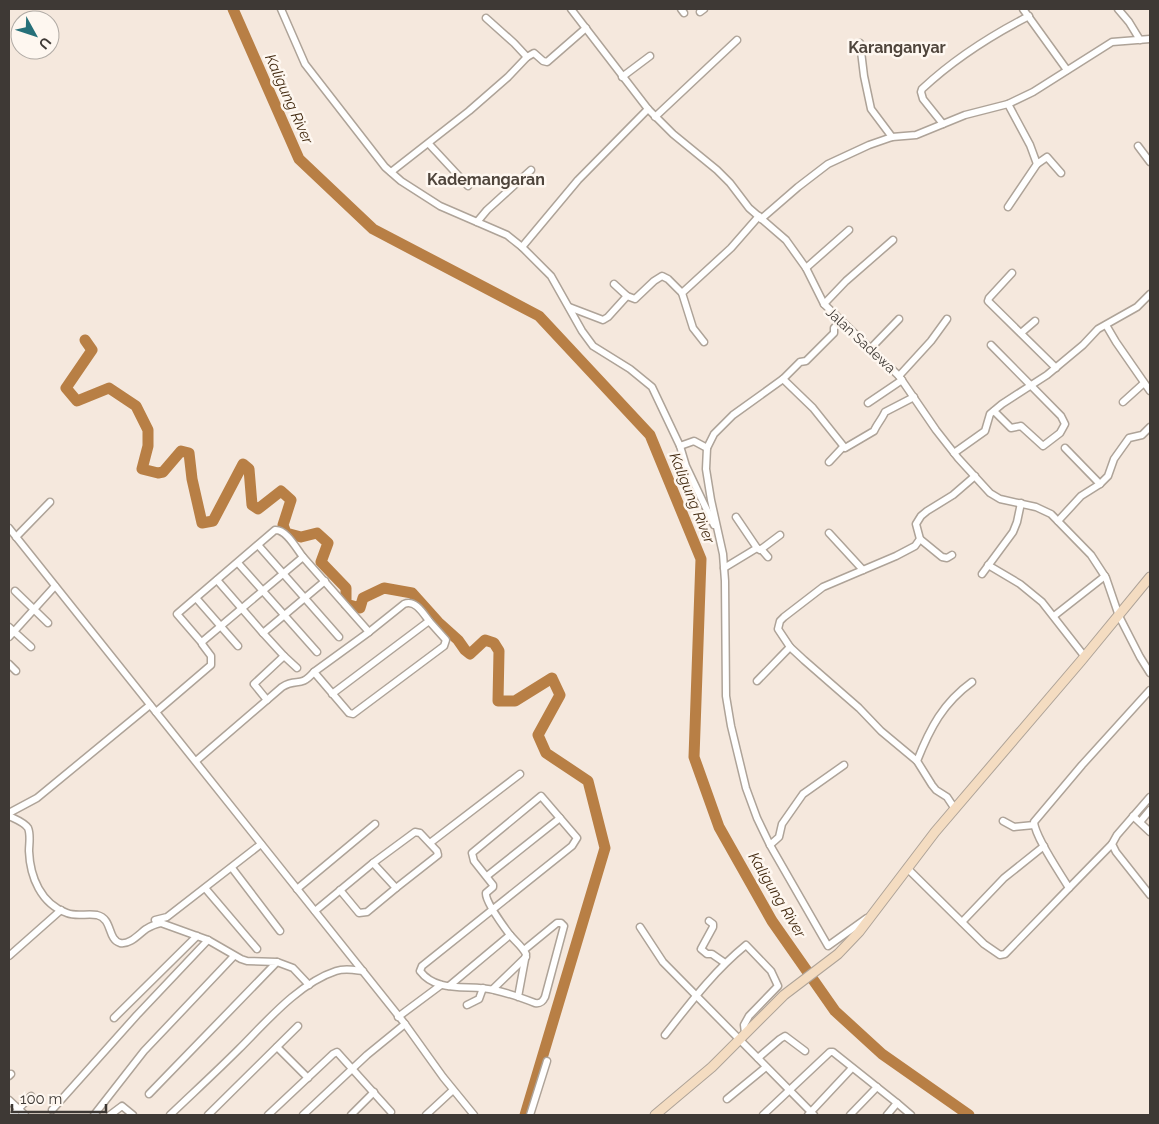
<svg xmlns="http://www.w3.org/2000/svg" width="1159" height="1124" font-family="Raleway,sans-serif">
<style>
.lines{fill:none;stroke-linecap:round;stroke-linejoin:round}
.river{stroke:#b87f45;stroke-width:11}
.minor-casing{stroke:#aea398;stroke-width:9}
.secondary-casing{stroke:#aea398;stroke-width:11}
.minor{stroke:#fff;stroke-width:6}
.secondary{stroke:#f4dcc1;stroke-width:9}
.labels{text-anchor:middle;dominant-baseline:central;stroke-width:5;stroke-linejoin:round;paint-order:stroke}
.street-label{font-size:14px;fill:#3e3935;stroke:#fef7f0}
.water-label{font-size:15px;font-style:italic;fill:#432a10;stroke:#fef7f0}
.quarter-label{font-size:16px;font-weight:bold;fill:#4f453c;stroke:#fef7f0}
</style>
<rect width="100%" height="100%" fill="#f5e8dd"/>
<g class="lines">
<g class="river">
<path d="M233 9 299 159 373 229 539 316 650 435 701 559 694 757 719 827 772 921 835 1011 882 1054 969 1115"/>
<path d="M85 340 92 350 66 388 77 401 109 388 136 406 148 430V446L142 469 158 473 163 472 181 451 189 453 192 479 202 523 213 521 243 464 249 469 252 505 258 509 281 491 291 500 283 525 286 533 301 537 317 533 328 543 321 562 346 588V604L360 608 363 598 384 588 412 593 438 622 458 640 465 650 470 654 485 640 494 643 499 651 498 701H515L552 678 560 695 538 735 546 753 588 781 605 848 525 1115"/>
</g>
<defs>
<g id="minor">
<path d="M281 9 305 64 385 167 401 181 440 206 507 235 522 247 551 276 582 331 593 346 630 369 652 387 680 446 694 441 707 448"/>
<path d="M571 9 648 109 673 134 717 170 730 183 749 208 786 240 806 268 824 304 899 376 936 430 958 458 990 493 1000 499 1036 507 1051 514 1091 555 1106 578 1119 616 1140 657 1150 673"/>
<path d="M681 9 684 13"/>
<path d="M1023 9 1067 70"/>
<path d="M1118 9 1129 22 1140 40"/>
<path d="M700 12 704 9"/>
<path d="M486 18 514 43 527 57"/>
<path d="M860 43 864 76 871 109 892 137"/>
<path d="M622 77 650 56"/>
<path d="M1008 104 1030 145 1037 164 1047 157 1061 173"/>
<path d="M655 117 737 40"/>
<path d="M943 124 923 99 921 92 922 89C954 59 990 36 1029 16"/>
<path d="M429 144 468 186"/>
<path d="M1138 146 1150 162"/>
<path d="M391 172 469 111 508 77 527 57 534 53 543 61 547 62 586 28"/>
<path d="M1008 207 1037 164"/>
<path d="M761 219 798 187 828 164 869 145 892 137 916 135 965 115 1008 104 1033 92 1112 42 1150 39"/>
<path d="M477 222 487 210 531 170"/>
<path d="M522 247 578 180 648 109"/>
<path d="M806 268 849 230"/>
<path d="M1012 273 989 298 988 301 1056 368"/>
<path d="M614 284 627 296 635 299 654 281 662 276 668 279 682 293"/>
<path d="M824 304 846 281 893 240"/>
<path d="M569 307 603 320 608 317 627 296"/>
<path d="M841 321 834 328V333L806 361 800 362 783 379 733 415 714 434 707 448 706 469 711 500 723 554 725 581 726 696 731 726 746 788 757 818 770 845 828 946 867 918"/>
<path d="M1106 325 1116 342 1150 391"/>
<path d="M1021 333 1035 321"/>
<path d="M704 342 693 328 682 293 731 248 759 216"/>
<path d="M991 345 1061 416 1065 424 1060 433 1043 446 1021 426 1011 428 994 411"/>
<path d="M871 348 899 319"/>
<path d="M899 376 931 341 947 319"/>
<path d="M783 379 813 408 845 448 874 431C877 424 882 419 885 412L914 397"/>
<path d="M1123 402 1144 383"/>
<path d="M868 403 902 380"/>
<path d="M680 446 686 466 714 525"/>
<path d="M1065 448 1100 484"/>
<path d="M954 453 985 431 990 414 1002 404 1047 375 1083 345 1098 329 1137 307 1150 294"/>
<path d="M829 462 843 447"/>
<path d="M1058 521 1081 496 1100 484 1108 476 1114 459 1129 438 1142 435 1150 427"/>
<path d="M9 528 405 1024 443 1077 474 1115"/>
<path d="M829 533 863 570"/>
<path d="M16 537 50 502"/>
<path d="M920 539 942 557 947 558 952 555"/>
<path d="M258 545 339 637"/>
<path d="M757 548 760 550 780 535"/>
<path d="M761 549 768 557"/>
<path d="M238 563 317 652"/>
<path d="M988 565 1020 584 1042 602 1085 657"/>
<path d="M724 568 757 548 736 517"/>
<path d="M982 574 1013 532 1017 522 1021 503"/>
<path d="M217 580 263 633 325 581"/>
<path d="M15 591 48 623"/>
<path d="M196 598 238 646"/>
<path d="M1054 616 1105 576"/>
<path d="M9 627 31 647"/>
<path d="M263 633 284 656 254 684 267 700"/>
<path d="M9 637 55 586"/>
<path d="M202 643 177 614 275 530C286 529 296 548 303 557"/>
<path d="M284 656 297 668"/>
<path d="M9 664 16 671"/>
<path d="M314 672 349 713 353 714 444 646 446 640 429 621 332 694"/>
<path d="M757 681 790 647"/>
<path d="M156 712 211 665V656L202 644 203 641 303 557 369 632"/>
<path d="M196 761 282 687C298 677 299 689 314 672L369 632 404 604C415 599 423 613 429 621"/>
<path d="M917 761C930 728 943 703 972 682"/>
<path d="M1150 797 1117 835 1112 844 1116 852 1150 895"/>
<path d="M955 809 947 797 936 790 932 785 917 761 881 731 859 708 804 660 790 647 778 629 780 621 784 617 823 587 896 556 915 546 920 539 916 524 921 516 927 511 953 495 975 476"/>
<path d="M9 813 37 798 150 705"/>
<path d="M9 816C15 819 24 822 28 828 31 835 29 844 29 851 30 877 41 904 67 913 77 917 87 913 97 915 113 919 107 939 120 943 130 945 139 934 146 929 151 926 155 924 161 923L208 940 241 959 247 961 277 962 149 1094"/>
<path d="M1133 816 1150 832"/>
<path d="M1003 821 1014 827 1034 825"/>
<path d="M1140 822 1150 810"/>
<path d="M430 843 520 774"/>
<path d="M1112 844 1069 888C1060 873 1035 837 1034 822L1082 765 1150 690"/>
<path d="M770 845 779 837 782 824 803 794 844 765"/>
<path d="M232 868 280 931"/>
<path d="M907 868 984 944 1000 955 1005 954 1069 888"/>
<path d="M487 876 560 818"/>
<path d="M205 888 257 949"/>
<path d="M297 889 375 824"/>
<path d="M340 890 359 913 367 912 396 888 373 863"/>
<path d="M315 911 373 863 415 832 420 833 437 851 438 855 396 888"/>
<path d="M155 920 167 917 261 844"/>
<path d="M709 921 713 924V927L701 949 707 954H712L725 963"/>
<path d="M962 922 1004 878 1044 846"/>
<path d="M640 927 663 962 814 1115"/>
<path d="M9 956 61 910"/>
<path d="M277 962 293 968 309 985"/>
<path d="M449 986 510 935"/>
<path d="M493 989 526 957"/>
<path d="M518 997 526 954C522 946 515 941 510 935 504 927 485 901 486 893L493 887V885L474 861 472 853 541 796 577 838 572 846 422 966 420 971C437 994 470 984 494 990 508 993 522 998 535 1003 541 1004 543 1001 545 997L564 926 561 923H557L524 950"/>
<path d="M467 1005 479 999 483 988"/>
<path d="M398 1017 441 985"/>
<path d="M114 1018 197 936"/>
<path d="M665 1035C690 1003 714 971 746 945L771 971 778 986 749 1016 744 1025 745 1033"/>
<path d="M277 1047 308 1078"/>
<path d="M758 1058 780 1039 785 1036 805 1051"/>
<path d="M9 1076 11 1074"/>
<path d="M727 1099 766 1067"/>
<path d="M9 1100 25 1115"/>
<path d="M897 1103 911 1115"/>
<path d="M52 1110 137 1015 208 940"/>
<path d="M13 1115 31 1096"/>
<path d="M94 1115 144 1051 234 956"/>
<path d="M110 1115 122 1106 133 1115"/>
<path d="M170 1115C193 1093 216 1072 239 1049 266 1022 299 983 336 971 345 968 354 970 363 971"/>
<path d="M208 1115 298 1026"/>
<path d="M268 1115 333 1054 337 1052 391 1112"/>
<path d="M303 1115 367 1055 405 1024"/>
<path d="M351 1115 374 1092"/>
<path d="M426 1115 453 1090"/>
<path d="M530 1115 547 1061"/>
<path d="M763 1115 830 1052H833L897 1103 887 1115"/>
<path d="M808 1115 852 1068"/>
<path d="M850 1115 877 1087"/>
</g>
<path id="secondary" d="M655 1115 712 1067 784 995 838 954 859 932 935 832 1081 661 1150 577"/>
</defs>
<use href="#minor" class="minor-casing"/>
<use href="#secondary" class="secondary-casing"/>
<use href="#minor" class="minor"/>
<use href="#secondary" class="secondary"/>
</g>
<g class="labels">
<g class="street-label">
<text transform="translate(861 340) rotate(43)">Jalan Sadewa</text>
</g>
<g class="water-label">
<text transform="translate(289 99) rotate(66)">Kaligung River</text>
<text transform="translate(692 498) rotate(68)">Kaligung River</text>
<text transform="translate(777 895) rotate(59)">Kaligung River</text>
</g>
<g class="quarter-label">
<text x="897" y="47">Karanganyar</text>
<text x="486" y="179">Kademangaran</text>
</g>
</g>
<rect width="1159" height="1124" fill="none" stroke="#3e3935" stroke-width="20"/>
<g transform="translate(35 35) rotate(130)"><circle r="24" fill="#fef7f0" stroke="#b1aba5"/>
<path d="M0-4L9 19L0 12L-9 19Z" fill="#267079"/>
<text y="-8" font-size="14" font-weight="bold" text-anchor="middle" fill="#3e3935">U</text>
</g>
<path d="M12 1104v8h94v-8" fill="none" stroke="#3e3935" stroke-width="2.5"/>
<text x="20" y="1104" font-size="15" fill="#3e3935" stroke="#fef7f0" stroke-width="4" paint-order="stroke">100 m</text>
</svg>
